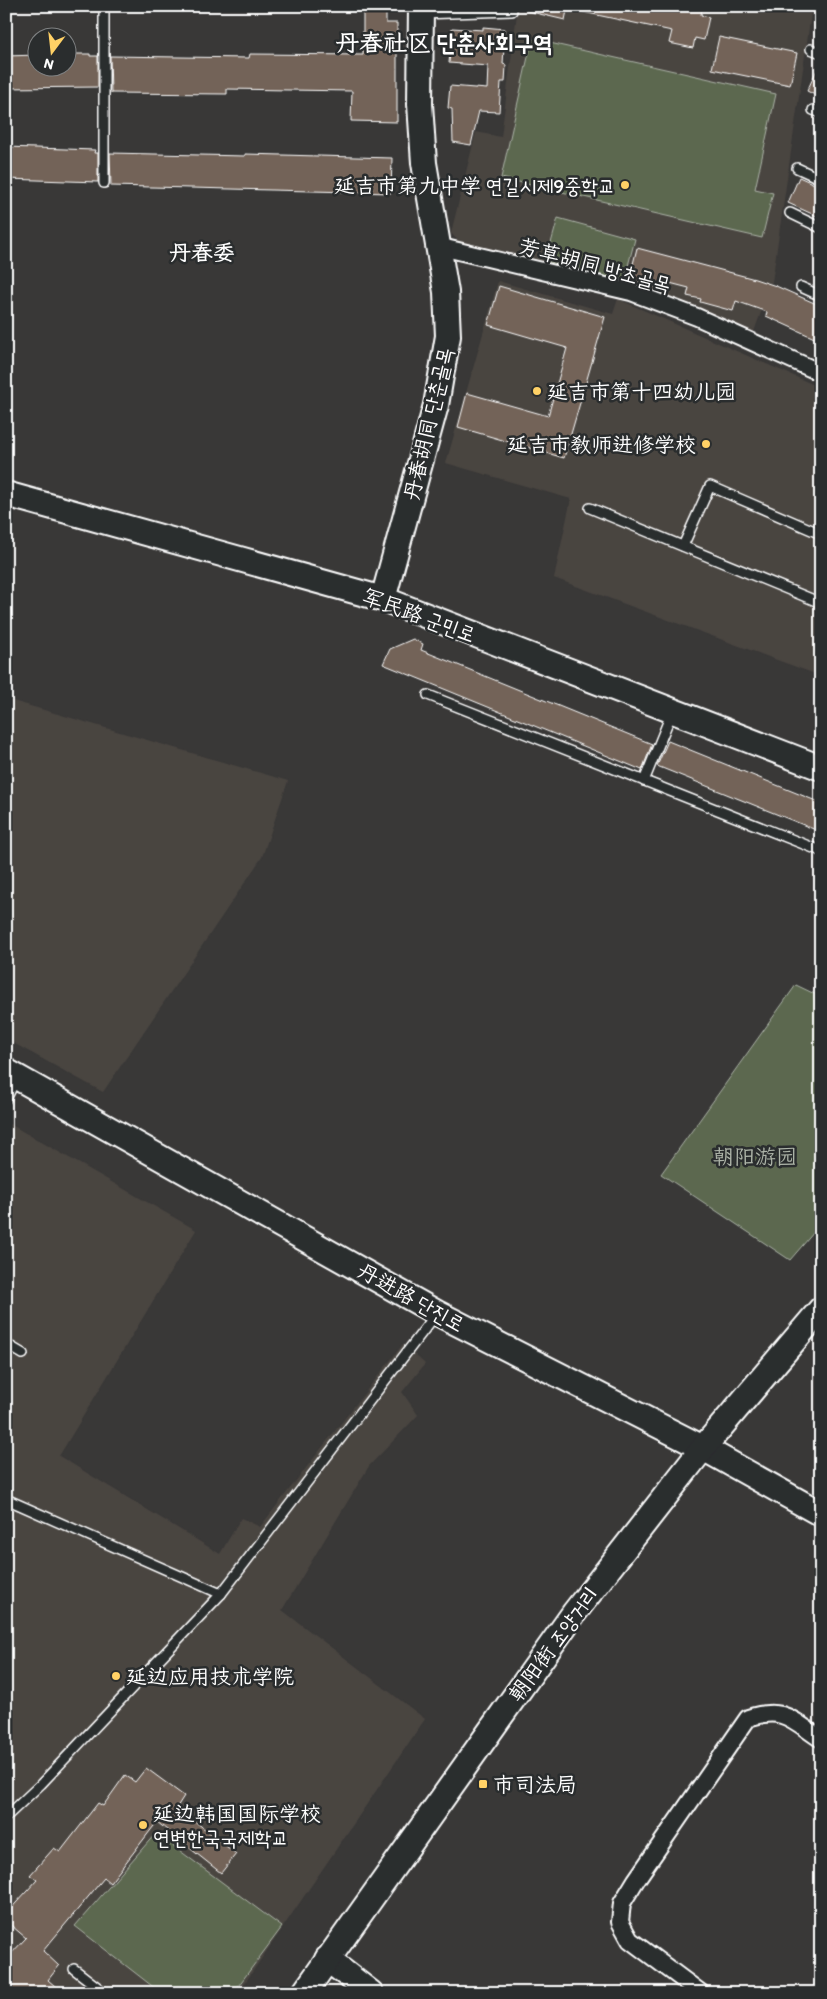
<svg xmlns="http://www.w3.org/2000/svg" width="827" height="1999" font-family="Itim,'LXGW WenKai TC','Poor Story',sans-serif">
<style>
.built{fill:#4a4541}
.green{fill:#5b6850;stroke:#adb4a8}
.building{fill:#736459;stroke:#fff}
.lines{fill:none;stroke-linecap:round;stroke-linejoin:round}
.lane-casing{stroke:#fff;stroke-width:12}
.street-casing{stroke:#fff;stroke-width:20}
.secondary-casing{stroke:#fff;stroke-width:28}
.lane{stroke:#2a2d2e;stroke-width:9}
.street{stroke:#2a2d2e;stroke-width:16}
.secondary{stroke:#2a2d2e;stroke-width:24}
.poi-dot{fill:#ffd166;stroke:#2a2d2e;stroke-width:2}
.labels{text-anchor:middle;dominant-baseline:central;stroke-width:5;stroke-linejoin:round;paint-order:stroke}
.poi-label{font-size:21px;fill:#fff;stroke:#2a2d2e;text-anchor:start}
.street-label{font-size:21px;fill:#fff;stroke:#2a2d2e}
.park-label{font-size:21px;fill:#adb4a8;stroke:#2a2d2e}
.neighbourhood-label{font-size:22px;font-weight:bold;fill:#fff;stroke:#2a2d2e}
.quarter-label{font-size:24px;font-weight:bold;fill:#fff;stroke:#2a2d2e}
</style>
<rect width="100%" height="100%" fill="#393837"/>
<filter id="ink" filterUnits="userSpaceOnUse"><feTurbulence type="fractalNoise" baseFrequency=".02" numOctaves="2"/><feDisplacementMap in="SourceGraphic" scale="10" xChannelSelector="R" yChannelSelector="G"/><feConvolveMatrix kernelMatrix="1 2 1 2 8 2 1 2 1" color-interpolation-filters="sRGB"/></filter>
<g filter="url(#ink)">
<g class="built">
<path d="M518 6 812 7 772 282 752 337 634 288 459 242 451 233 476 132 501 137Z"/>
<path d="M498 281 613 314 618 299 821 388V676L554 578 571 499 446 463Z"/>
<path d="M6 699 288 781 262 857 103 1092 6 1039Z"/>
<path d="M6 1122 196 1230 59 1456 220 1554 241 1518 260 1527 403 1344 425 1364 402 1392 418 1415 369 1466 282 1610 425 1719 238 1993H6Z"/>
</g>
<g class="green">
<path d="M532 39 776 94 755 189 773 193 762 238 501 178Z"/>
<path d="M558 218 635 239 624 281 546 261Z"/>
<path d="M796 985 821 997V1224L790 1260 661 1174Z"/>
<path d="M156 1833 282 1927 233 1993H161L75 1926Z"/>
</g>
<g class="building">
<path d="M363 6H386V23H397V122L351 121 352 91 227 89V94L111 93 110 56 249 58 250 54 363 55Z"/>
<path d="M528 6H568L565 20 527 11Z"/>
<path d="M584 6H693L702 8 701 15 709 17 704 40 695 38 693 48 669 43 672 31 583 12Z"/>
<path d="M483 27 505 29 503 64 506 65 505 82H501L499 112 479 111 471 145 453 142 452 109 448 108 450 86 487 89 488 66 449 63 452 28 483 30Z"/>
<path d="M719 37 797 53 790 85 712 69Z"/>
<path d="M68 54H90V56H98V87L6 88V56L38 55V68H68Z"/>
<path d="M821 61V98L807 91Z"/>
<path d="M6 147 95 150 94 153H98V182L6 179Z"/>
<path d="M110 153 245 156V154L392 158 391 193 111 186Z"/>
<path d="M799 177 821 187V218L788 203Z"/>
<path d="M637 248 755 279 776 286 821 306V341L766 316 767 312 736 301 733 311 700 302 701 299 687 296 689 288 662 281 660 288 629 280Z"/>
<path d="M499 286 605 317 564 458 458 427 467 393 548 416 567 348 488 325Z"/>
<path d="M413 639 423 644 421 650 652 744 642 770 383 664 390 649Z"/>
<path d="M668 741 821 803V832L657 766Z"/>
<path d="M146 1768 184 1796 177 1807 236 1854 221 1873 157 1822 110 1883 104 1878 43 1951 59 1966 48 1980 63 1993H6V1959L26 1938 6 1921V1914L37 1880 30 1875 54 1848 60 1852 98 1803 103 1806 125 1775 135 1782Z"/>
</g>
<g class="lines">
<defs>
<g id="lane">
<path d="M818 6 821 8"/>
<path d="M421 14 512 11"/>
<path d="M811 49 821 53"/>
<path d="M813 110 821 113"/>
<path d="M797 168 821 179"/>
<path d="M104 183V6"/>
<path d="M790 213 821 228"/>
<path d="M801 287 821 296"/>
<path d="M590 508 821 603"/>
<path d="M683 546 710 486 821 534"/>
<path d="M428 695 821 851"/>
<path d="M644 781 672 712"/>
<path d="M6 1099 17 1077"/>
<path d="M6 1344 23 1354"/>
<path d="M6 1499 221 1594"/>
<path d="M6 1817 41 1784 221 1594 437 1313"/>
<path d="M74 1969 105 1993"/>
</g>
<g id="street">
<path d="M437 246 631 292 697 317 821 373"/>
<path d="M701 1993 630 1940 620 1922 622 1903 636 1880 748 1718C784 1706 792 1720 821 1739"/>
</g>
<g id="secondary">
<path d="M6 494 383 599 821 768"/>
<path d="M383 599 436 405 448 336 446 292 424 163 420 104 421 6"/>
<path d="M6 1071 437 1313 703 1448 821 1514"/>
<path d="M327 1959 371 1993"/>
<path d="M304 1993 574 1613 703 1448 821 1309"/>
</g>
</defs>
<use href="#lane" class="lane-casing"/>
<use href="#street" class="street-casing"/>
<use href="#secondary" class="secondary-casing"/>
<use href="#lane" class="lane"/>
<use href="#street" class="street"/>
<use href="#secondary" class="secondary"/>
</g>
</g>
<g class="poi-dot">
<circle cx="625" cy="185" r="5"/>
<circle cx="537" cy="391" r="5"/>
<circle cx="706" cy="444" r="5"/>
<circle cx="116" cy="1676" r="5"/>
<rect x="478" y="1779" width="10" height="10" rx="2.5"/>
<circle cx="143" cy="1825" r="5"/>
</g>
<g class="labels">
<g class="poi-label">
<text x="615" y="185" text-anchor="end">延吉市第九中学 연길시제9중학교</text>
<text x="547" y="391">延吉市第十四幼儿园</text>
<text x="696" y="444" text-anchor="end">延吉市教师进修学校</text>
<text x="126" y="1676">延边应用技术学院</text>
<text x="493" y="1784">市司法局</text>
<text x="153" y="1813">延边韩国国际学校<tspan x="153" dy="24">연변한국국제학교</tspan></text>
</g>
<g class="street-label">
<text transform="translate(595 265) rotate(15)">芳草胡同 방초골목</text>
<text transform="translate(428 424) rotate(-77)">丹春胡同 단춘골목</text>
<text transform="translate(419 615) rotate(20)">军民路 군민로</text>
<text transform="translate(411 1297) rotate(29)">丹进路 단진로</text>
<text transform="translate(553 1644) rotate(-54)">朝阳街 조양거리</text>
</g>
<g class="park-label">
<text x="755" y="1156">朝阳游园</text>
</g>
<g class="neighbourhood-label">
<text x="202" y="252">丹春委</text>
</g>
<g class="quarter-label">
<text x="444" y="42">丹春社区 단춘사회구역</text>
</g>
</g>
<rect width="827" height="1999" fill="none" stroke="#2a2d2e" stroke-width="25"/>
<rect x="12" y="12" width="802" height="1974" fill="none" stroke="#fff" stroke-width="2" filter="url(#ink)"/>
<g transform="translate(52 52) rotate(195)"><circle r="24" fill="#2a2d2e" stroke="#7f8182"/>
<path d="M0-4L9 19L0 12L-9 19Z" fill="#ffd166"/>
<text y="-8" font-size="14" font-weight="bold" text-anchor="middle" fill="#ffffff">N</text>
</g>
</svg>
